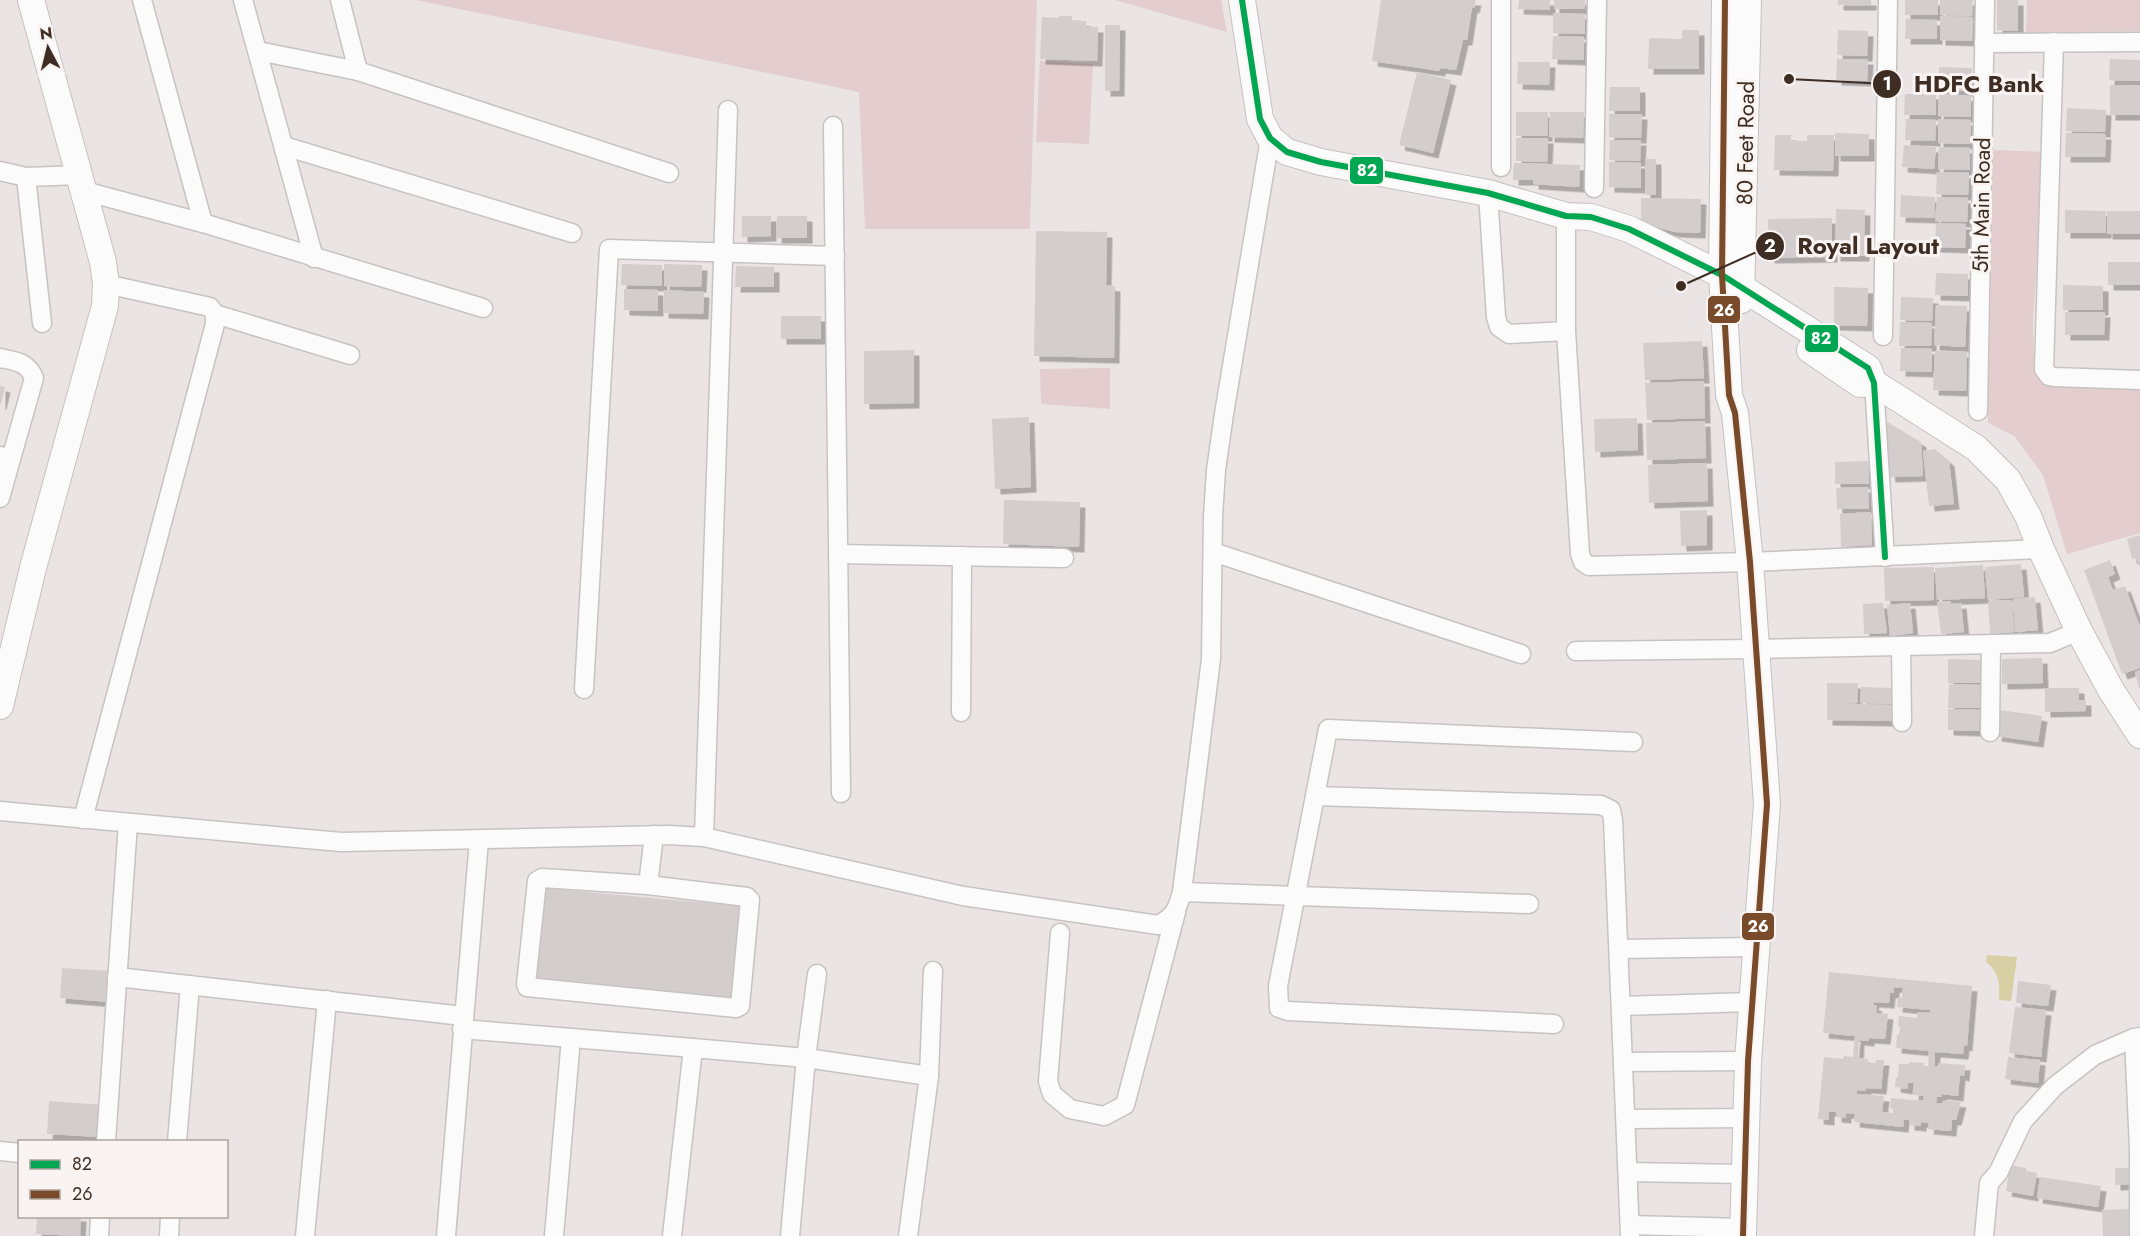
<svg xmlns="http://www.w3.org/2000/svg" width="2140" height="1236" font-family="Jost,sans-serif">
<style>
.green{fill:#e3cdce}
.water{fill:#d8d0a4}
.building{fill:#d3cecd;fill-rule:evenodd;filter:url(#shadow)}
.lines{fill:none;stroke-linecap:round;stroke-linejoin:round}
.street-casing{stroke:#c7c3c2;stroke-width:21}
.secondary-casing{stroke:#c6c0be;stroke-width:28}
.street{stroke:#fcfbfb;stroke-width:18}
.secondary{stroke:#fcfbfb;stroke-width:26}
.bus-1-casing{stroke:#f9f3f2;stroke-width:10}
.bus-2-casing{stroke:#f9f3f2;stroke-width:10}
.bus-1{stroke:#00a651;stroke-width:6}
.bus-2{stroke:#7a4b2a;stroke-width:6}
.labels{text-anchor:middle;dominant-baseline:central;stroke-width:6;stroke-linejoin:round;paint-order:stroke}
.street-label{font-size:22px;fill:#3d2d22;stroke:#f9f3f2}
.leader{fill:none;stroke:#3d2d22;stroke-width:2}
.callout-dot{fill:#3d2d22;stroke:#f9f3f2;stroke-width:2}
.mark-label{font-size:18px;text-anchor:middle;font-weight:bold;fill:#fff}
.callout-label{font-size:24px;text-anchor:middle;font-weight:bold;fill:#3d2d22;stroke:#f9f3f2;stroke-width:6;stroke-linejoin:round;paint-order:stroke}
.line-badge{stroke:#f9f3f2;stroke-width:2}
.badge-label{font-size:16px;text-anchor:middle;font-weight:bold;fill:#fff}
</style>
<defs>
<filter id="shadow"><feDropShadow dx="5.5" dy="5.5" stdDeviation="0" flood-color="#0004"/></filter>
</defs>
<rect width="100%" height="100%" fill="#eae5e4"/>
<g class="green">
<path d="M416 0H1037L1030 229H865L859 92Z"/>
<path d="M1115 0H1221L1227 32Z"/>
<path d="M2027 0H2140V31L2026 33Z"/>
<path d="M1040 61 1093 64 1089 144 1036 142Z"/>
<path d="M1993 150 2044 152 2033 319 2034 359 2038 375 2045 385 2140 388V533L2067 554 2043 475 2014 436 1988 423Z"/>
<path d="M1110 368V409L1041 404 1040 369Z"/>
</g>
<path class="water" d="M1987 955 2017 957 2011 1001 1999 1000C2000 984 1999 972 1986 962Z"/>
<g class="building">
<path d="M1381 0H1476L1474 8 1472 7 1467 40H1463L1456 70 1440 68V71L1372 61Z"/>
<path d="M1519 0H1550V10L1518 9Z"/>
<rect x="1554" y="0" width="31" height="9"/>
<rect x="1838" y="0" width="33" height="5"/>
<rect x="1905" y="0" width="33" height="15"/>
<path d="M1940 0H1973L1972 16 1940 15Z"/>
<path d="M1997 0H2018V31L1997 30Z"/>
<path d="M1553 13 1585 14V34L1553 33Z"/>
<path d="M1059 16H1072V20L1086 21V27H1098L1097 61 1040 59 1042 17 1059 18Z"/>
<path d="M1940 16 1973 17 1972 41 1940 40Z"/>
<path d="M1906 19 1937 20V39H1905Z"/>
<path d="M1105 25H1120L1119 91H1105Z"/>
<path d="M1682 30H1699V69H1648L1649 38 1682 39Z"/>
<path d="M1838 30 1868 31 1867 56 1837 55Z"/>
<path d="M1553 36 1584 37V60L1552 59Z"/>
<path d="M1837 59H1868L1867 81 1836 80Z"/>
<path d="M2110 59 2140 60V81L2109 80Z"/>
<path d="M1518 62H1550L1549 85 1517 84Z"/>
<path d="M1939 67 1972 68 1971 91 1938 90Z"/>
<path d="M1417 72 1451 80 1433 153 1399 145Z"/>
<rect x="2110" y="85" width="30" height="30"/>
<path d="M1610 87H1640V111H1609Z"/>
<path d="M1905 94H1936V115H1904Z"/>
<path d="M1939 94 1971 96V117L1938 116Z"/>
<path d="M2067 108 2106 110 2105 132 2066 131Z"/>
<path d="M1516 112H1548L1547 136H1516Z"/>
<path d="M1550 112H1584L1583 138 1549 137Z"/>
<path d="M1609 114H1642L1641 138 1609 137Z"/>
<path d="M1906 119 1936 120 1935 141 1905 140Z"/>
<path d="M1938 119 1971 120 1970 144 1938 143Z"/>
<path d="M1835 133 1869 134V156H1835Z"/>
<path d="M2066 133 2106 134 2105 157H2065Z"/>
<path d="M1775 135H1791V141H1807V135H1834L1833 171 1774 170Z"/>
<path d="M1516 138H1548L1547 162 1516 161Z"/>
<path d="M1610 140H1641L1640 161 1609 160Z"/>
<path d="M1904 145 1936 147 1934 169 1902 167Z"/>
<path d="M1939 147 1970 148V170L1938 169Z"/>
<rect x="1645" y="159" width="11" height="36"/>
<path d="M1609 162 1641 163V188L1609 187Z"/>
<path d="M1514 163 1580 165 1579 187 1533 184V180H1513Z"/>
<path d="M1937 172 1969 173 1968 195 1936 194Z"/>
<path d="M1901 195 1935 197 1934 218 1900 217Z"/>
<path d="M1937 197 1968 198 1967 222 1935 221Z"/>
<path d="M1641 198 1701 199 1700 233 1675 232 1641 223Z"/>
<path d="M1836 209 1865 210 1864 256H1835Z"/>
<path d="M2065 210 2106 211V233H2065Z"/>
<rect x="2107" y="211" width="33" height="23"/>
<path d="M742 216H771V236L742 237Z"/>
<path d="M777 216H807V238H776Z"/>
<path d="M1832 218V257L1769 258 1768 219Z"/>
<path d="M1936 223 1966 224 1965 248 1935 247Z"/>
<path d="M1036 231 1107 232 1106 285 1115 286 1114 358 1034 356Z"/>
<rect x="2108" y="262" width="32" height="23"/>
<path d="M622 264 662 265V286L621 285Z"/>
<path d="M664 264 702 265 701 287 664 286Z"/>
<path d="M736 266 774 267V287H735Z"/>
<path d="M1936 273 1968 274V296L1935 295Z"/>
<path d="M2063 285 2103 286V310H2063Z"/>
<path d="M1834 287 1868 288 1867 326 1834 325Z"/>
<path d="M624 289 658 290V311L624 310Z"/>
<path d="M664 290 704 292 703 314 663 313Z"/>
<path d="M1901 297 1933 298 1932 321 1900 320Z"/>
<path d="M1936 305 1967 306 1965 347 1934 345Z"/>
<path d="M2065 312H2105L2104 335H2065Z"/>
<rect x="781" y="316" width="40" height="23"/>
<path d="M1900 322 1932 323 1931 346H1899Z"/>
<path d="M1702 341 1704 378 1645 380 1643 343Z"/>
<path d="M1901 348 1932 349V372L1900 371Z"/>
<path d="M914 350V403L864 404V351Z"/>
<path d="M1935 351 1967 352 1966 391 1933 390Z"/>
<path d="M1704 381 1705 418 1647 420 1645 383Z"/>
<path d="M0 386 5 387 1 404H0Z"/>
<path d="M1029 417 1031 487 995 489 992 419Z"/>
<path d="M1637 418 1638 450 1595 452 1594 419Z"/>
<path d="M1884 420 1921 442 1923 476 1890 477Z"/>
<path d="M1705 421 1706 458 1647 460 1646 423Z"/>
<path d="M1935 449 1949 461 1954 504 1929 506 1923 451Z"/>
<path d="M1868 461 1869 484H1835V462Z"/>
<path d="M1707 463 1708 501 1649 503 1648 465Z"/>
<path d="M1868 487 1869 509H1837L1836 488Z"/>
<path d="M1004 500 1080 502 1079 547 1003 544Z"/>
<path d="M1707 510V545L1681 546 1680 511Z"/>
<path d="M1871 512 1872 545 1841 547 1840 514Z"/>
<path d="M2140 535V566H2139L2137 558 2132 559 2127 539Z"/>
<path d="M2110 560 2115 574 2108 577 2113 590 2125 586 2140 627V668L2122 674 2084 570Z"/>
<path d="M2021 564 2024 597 1988 600 1985 567Z"/>
<path d="M1983 565 1985 598 1937 600 1935 568Z"/>
<path d="M1934 567V600L1885 601 1884 568Z"/>
<path d="M2035 597 2038 630 2015 632 2013 599Z"/>
<path d="M2012 600 2014 632 1990 634 1988 601Z"/>
<path d="M1951 601V604L1961 603 1964 632 1941 634 1937 602Z"/>
<path d="M1883 603 1887 633 1864 634 1863 604Z"/>
<path d="M1910 603 1913 633 1890 636 1887 605Z"/>
<path d="M2042 658 2043 683 2002 684V659Z"/>
<path d="M1948 659 1981 660V683H1948Z"/>
<path d="M2140 670V689H2139L2135 672Z"/>
<path d="M1827 683H1858L1857 703 1845 704 1893 705 1892 721 1827 720Z"/>
<path d="M1949 684 1980 685V708H1948Z"/>
<path d="M1861 687 1892 688V704L1860 703Z"/>
<path d="M2045 688H2079V700H2086V711L2045 712Z"/>
<path d="M1948 709 1980 710 1979 731 1948 730Z"/>
<path d="M2000 710 2042 716 2038 742 1996 736Z"/>
<path d="M541 888 741 906 732 1003 532 984Z"/>
<path d="M62 968 111 971 109 1002 60 998Z"/>
<path d="M1829 972 1972 986 1967 1046 1964 1045 1963 1054 1935 1052 1934 1066H1938V1063L1965 1065 1964 1076 1960 1075 1958 1096 1942 1094 1941 1097H1937L1936 1103 1943 1104 1944 1100 1961 1102 1956 1120H1952L1951 1131 1928 1129 1929 1123 1921 1122V1126L1909 1125V1120L1904 1119 1903 1127 1854 1122 1855 1114 1846 1113V1118L1836 1117V1112L1829 1111V1120L1818 1119 1824 1057 1843 1059 1844 1056 1853 1057 1855 1036 1823 1033ZM1894 987 1903 988 1902 998 1898 997 1897 1007 1930 1010V1013L1918 1012 1917 1018 1899 1016 1898 1026H1900L1899 1035H1897L1896 1048 1929 1051 1928 1066H1924L1925 1063 1909 1062V1064H1899L1898 1078 1896 1077 1895 1087 1907 1089 1908 1083H1914L1913 1095 1924 1096 1923 1101 1891 1098 1890 1108 1893 1109V1113L1882 1112 1884 1096 1857 1094V1090L1865 1091 1866 1088 1881 1089 1884 1060H1876V1063L1868 1062V1059L1858 1058 1859 1040 1869 1041V1038L1885 1039 1888 1014 1876 1013 1877 1006 1873 1005 1874 1002 1889 1003 1890 993H1894Z"/>
<path d="M2018 981 2051 985 2048 1006 2016 1003Z"/>
<path d="M2015 1007 2046 1010 2041 1057 2009 1053Z"/>
<path d="M2008 1057 2040 1060 2038 1083 2005 1079Z"/>
<path d="M49 1101 103 1105 100 1137 47 1134Z"/>
<path d="M2010 1165 2026 1168V1171L2037 1173 2033 1196 2006 1191Z"/>
<path d="M2115 1168H2137V1184L2115 1185Z"/>
<path d="M2040 1177 2101 1186 2098 1207 2037 1198Z"/>
<path d="M2130 1209 2131 1236H2103L2102 1210Z"/>
<path d="M37 1216H81L80 1236 36 1234Z"/>
</g>
<g class="lines">
<defs>
<g id="street">
<path d="M142 0 203 223"/>
<path d="M243 0 314 258"/>
<path d="M340 0 358 71"/>
<path d="M2054 42 2044 369 2049 376 2054 377 2140 380"/>
<path d="M1984 43 2140 42"/>
<path d="M258 51 358 71 669 173"/>
<path d="M833 126 841 793"/>
<path d="M284 146 572 233"/>
<path d="M1501 167V0"/>
<path d="M0 171 26 177 80 175"/>
<path d="M26 177 42 323"/>
<path d="M1594 188 1597 0"/>
<path d="M84 191 203 223 483 308"/>
<path d="M1488 193 1496 317 1499 327 1509 334 1566 331"/>
<path d="M1566 216V331L1580 554 1583 562 1589 566 1750 562 2041 549"/>
<path d="M215 314 350 355"/>
<path d="M1883 336 1888 0"/>
<path d="M0 358C15 361 28 362 34 378L11 459"/>
<path d="M1874 383 1885 557"/>
<path d="M1978 411 1985 0"/>
<path d="M0 456 11 459 0 498"/>
<path d="M1213 552 1521 654"/>
<path d="M838 554 1064 558"/>
<path d="M1901 646 1902 722"/>
<path d="M1576 651 1756 649 2050 643 2079 631"/>
<path d="M584 689 609 249 835 256"/>
<path d="M961 712 962 556"/>
<path d="M1990 732 1991 644"/>
<path d="M1315 796 1601 805 1611 810 1613 820 1630 1236"/>
<path d="M0 811 341 842 668 835 704 837 963 896 1158 925C1175 916 1177 910 1182 892L1211 659 1213 517 1216 470 1224 414 1270 138"/>
<path d="M83 819 215 324V314L210 307 106 284"/>
<path d="M704 837 728 110"/>
<path d="M542 878 648 885 747 897 750 900 740 1006 736 1008 527 987 526 984 537 881Z"/>
<path d="M648 885 654 835"/>
<path d="M1182 892 1529 904"/>
<path d="M1060 933 1048 1081 1052 1094 1070 1109 1104 1116 1125 1105 1176 912"/>
<path d="M1619 949 1755 947"/>
<path d="M117 977 463 1016"/>
<path d="M1621 1006 1752 1002"/>
<path d="M1554 1024 1288 1011 1279 1008 1278 986 1328 729 1633 742"/>
<path d="M462 1029 693 1048"/>
<path d="M1623 1062 1748 1061"/>
<path d="M929 1076 933 971"/>
<path d="M1626 1119 1745 1118"/>
<path d="M106 1142 128 823"/>
<path d="M177 1142 190 985"/>
<path d="M0 1151 20 1153"/>
<path d="M1628 1172 1743 1174"/>
<path d="M1630 1225 1743 1228"/>
<path d="M99 1236 100 1216"/>
<path d="M169 1236 170 1216"/>
<path d="M305 1236 327 1000"/>
<path d="M446 1236 479 840"/>
<path d="M554 1236 571 1038"/>
<path d="M672 1236 693 1048 806 1058 929 1076 908 1236"/>
<path d="M790 1236 806 1058 817 974"/>
<path d="M1984 1236 1989 1183 1998 1173 2023 1121 2055 1086 2095 1055 2134 1038"/>
<path d="M2139 1236V1149L2134 1038 2140 1037"/>
</g>
<g id="secondary">
<path d="M1242 0 1260 119 1270 138 1287 152 1321 162 1488 193 1566 216 1591 217 1629 229 1722 275 1868 368 1874 383 1976 448 2008 480 2028 516 2041 549 2079 631 2111 690 2140 735"/>
<path d="M1725 0 1722 275 1729 395 1735 413 1750 562 1767 804 1748 1061 1743 1236"/>
<path d="M1741 300 1748 0"/>
<path d="M1810 350 1860 384 1874 383"/>
<path d="M0 706 33 568 105 306 106 284 103 262 31 0"/>
</g>
</defs>
<use href="#street" class="street-casing"/>
<use href="#secondary" class="secondary-casing"/>
<use href="#street" class="street"/>
<use href="#secondary" class="secondary"/>
<defs>
<path id="bus-1" d="M1242 0 1260 119 1270 138 1287 152 1321 162 1488 193 1566 216 1591 217 1629 229 1722 275 1868 368 1874 383 1885 557"/>
<path id="bus-2" d="M1725 0 1722 275 1729 395 1735 413 1750 562 1767 804 1748 1061 1743 1236"/>
</defs>
<use href="#bus-1" class="bus-1-casing"/>
<use href="#bus-2" class="bus-2-casing"/>
<use href="#bus-1" class="bus-1"/>
<use href="#bus-2" class="bus-2"/>
</g>
<g class="labels">
<g class="street-label">
<text transform="translate(1745 143) rotate(-89)">80 Feet Road</text>
<text transform="translate(1981 205) rotate(-89)">5th Main Road</text>
</g>
</g>
<path class="leader" d="M1789 79L1887 84M1681 286L1770 246"/>
<g class="callout-dot">
<circle cx="1789" cy="79" r="6"/>
<circle cx="1681" cy="286" r="6"/>
<circle cx="1887" cy="84" r="15"/>
<circle cx="1770" cy="246" r="15"/>
</g>
<g class="mark-label">
<text x="1887" y="90">1</text>
<text x="1770" y="252">2</text>
</g>
<g class="callout-label">
<text x="1979" y="92">HDFC Bank</text>
<text x="1868" y="254">Royal Layout</text>
</g>
<g class="line-badge">
<rect x="1349" y="156" width="35" height="29" rx="6" fill="#00a651"/>
<rect x="1707" y="295" width="34" height="29" rx="6" fill="#7a4b2a"/>
<rect x="1804" y="324" width="35" height="29" rx="6" fill="#00a651"/>
<rect x="1741" y="912" width="34" height="29" rx="6" fill="#7a4b2a"/>
</g>
<g class="badge-label">
<text x="1367" y="176">82</text>
<text x="1724" y="316">26</text>
<text x="1821" y="344">82</text>
<text x="1758" y="932">26</text>
</g>
<rect x="18" y="1140" width="210" height="78" fill="#f9f3f2" stroke="#aea49f" stroke-width="1.5"/>
<rect x="30" y="1160" width="30" height="9" fill="#00a651" stroke="#aea49f" stroke-width="1.5"/>
<text x="72" y="1170" font-size="18" fill="#3d2d22">82</text>
<rect x="30" y="1190" width="30" height="9" fill="#7a4b2a" stroke="#aea49f" stroke-width="1.5"/>
<text x="72" y="1200" font-size="18" fill="#3d2d22">26</text>
<g transform="translate(48 48) rotate(353)" stroke="#f9f3f2" stroke-width="4.5" paint-order="stroke">
<path d="M0-4.5L10 22L0 15L-10 22Z" fill="#3d2d22"/>
<text y="-9" font-size="16" font-weight="bold" text-anchor="middle" fill="#3d2d22">N</text>
</g>
</svg>
